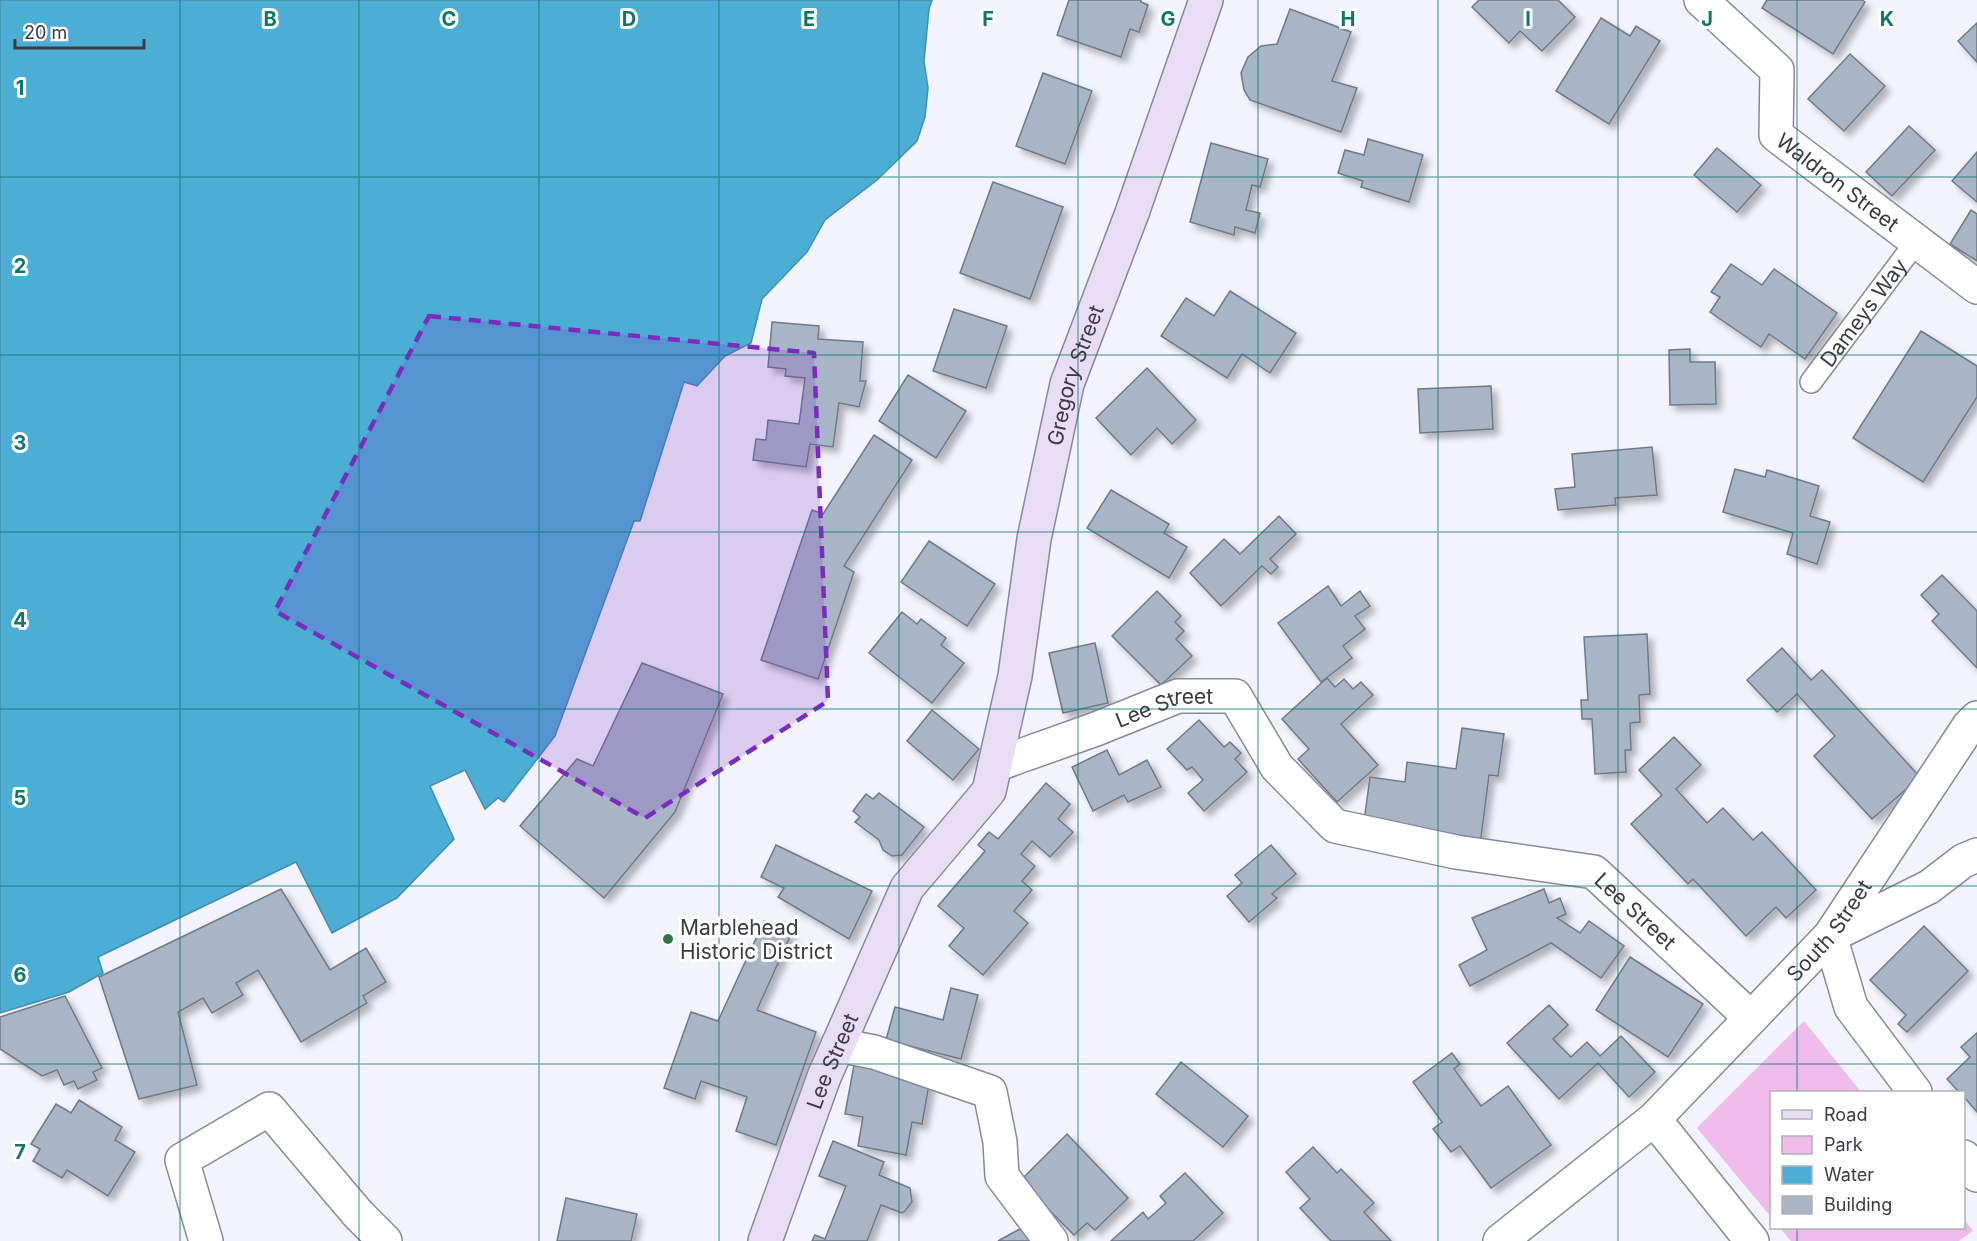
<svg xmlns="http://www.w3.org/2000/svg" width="1977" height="1241" font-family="Inter,sans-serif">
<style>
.green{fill:#eebbea}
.water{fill:#4caed5;stroke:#478ca9;stroke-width:1.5}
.building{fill:#a7b5c6;stroke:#6d7a8a;stroke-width:1.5;filter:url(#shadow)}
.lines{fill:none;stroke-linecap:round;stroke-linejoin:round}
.lane-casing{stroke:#86899d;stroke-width:24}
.street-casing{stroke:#86899d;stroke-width:36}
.secondary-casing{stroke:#86899d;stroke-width:36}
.lane{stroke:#fff;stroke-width:21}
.street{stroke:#fff;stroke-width:33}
.secondary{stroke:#e8ddf5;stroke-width:33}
.marked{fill:#7b2cbf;fill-opacity:0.2;stroke:#7b2cbf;stroke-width:4.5;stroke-dasharray:12 8;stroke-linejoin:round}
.grid{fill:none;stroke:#0f766e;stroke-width:1.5;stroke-opacity:0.55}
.poi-dot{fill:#2b7746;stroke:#fff;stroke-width:2}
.labels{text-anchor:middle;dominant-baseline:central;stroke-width:6;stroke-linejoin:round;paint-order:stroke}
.street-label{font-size:21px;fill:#3a3b43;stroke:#fff}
.poi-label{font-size:21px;fill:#3a3b43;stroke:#fff;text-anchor:start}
.grid-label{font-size:20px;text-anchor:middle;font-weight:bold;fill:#0f766e;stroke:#fff;stroke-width:6;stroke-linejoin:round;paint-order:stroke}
</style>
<defs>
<filter id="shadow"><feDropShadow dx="5.5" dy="5.5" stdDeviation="3" flood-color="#0004"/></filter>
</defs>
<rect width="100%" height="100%" fill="#f2f3fc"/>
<g class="green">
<path d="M1804 1021 1861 1092H1772L1771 1217 1697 1128Z"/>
<path d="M1964 1219 1973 1231 1959 1241H1791L1780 1228H1964Z"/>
</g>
<path class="water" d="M0 0H932L929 9 924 61 928 88 925 117 917 141 877 180 825 220 807 252 762 299 751 343 725 356 697 386 684 382 640 521H634L555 736 504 802 498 798 485 809 465 770 430 786 454 839 397 898 332 933 296 862 98 957 103 973 69 992 0 1013Z"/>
<g class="building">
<path d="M1069 0H1141V2L1148 5 1139 32 1130 29 1121 57 1057 35Z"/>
<path d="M1479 0H1558L1575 17 1542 51 1520 31 1509 43 1472 7Z"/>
<path d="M1767 0H1862L1865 2 1833 54 1762 8Z"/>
<path d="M1290 9 1351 32 1332 81 1357 88 1341 132 1250 100 1244 90 1241 73 1248 57 1261 46 1277 44Z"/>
<path d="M1601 18 1630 36 1636 26 1660 41 1609 124 1556 91Z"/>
<path d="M1977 23V62L1958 41Z"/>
<path d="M1850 54 1885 86 1844 131 1808 99Z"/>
<path d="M1043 73 1092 91 1065 164 1016 146Z"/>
<path d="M1909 126 1935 150 1892 196 1866 172Z"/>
<path d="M1368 139 1423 155 1409 202 1361 187 1363 181 1338 173 1345 150 1364 155Z"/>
<path d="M1211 143 1268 159 1260 187 1252 185 1246 210 1260 213 1255 233 1235 227 1234 235 1190 222Z"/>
<path d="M1717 148 1761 185 1737 212 1694 175Z"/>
<path d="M1977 152V202L1952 181Z"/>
<path d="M993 182 1063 207 1030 299 960 273Z"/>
<path d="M1971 210 1977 214V261L1950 244Z"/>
<path d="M1731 264 1762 285 1774 269 1837 313 1805 359 1769 334 1761 347 1710 312 1720 297 1711 292Z"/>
<path d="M1230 291 1296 333 1270 373 1242 354 1227 378 1161 336 1186 298 1214 316Z"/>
<path d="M954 309 1007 326 986 388 933 371Z"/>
<path d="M772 322 819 326 818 339 863 342 860 381H866L859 407 839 403 833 447 810 444 806 467 753 460 756 439 766 440 768 420 799 424 805 378 785 376 786 369 768 367Z"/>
<path d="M1921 331 1977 366V397L1923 482 1853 438Z"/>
<path d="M1690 349V362H1715L1716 404 1670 405 1669 350Z"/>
<path d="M1147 368 1196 420 1172 444 1157 428 1131 455 1096 418Z"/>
<path d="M908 375 966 411 936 458 879 421Z"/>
<path d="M1491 386 1493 429 1420 433 1418 389Z"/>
<path d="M874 435 912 460 844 566 854 572 818 679 761 660 812 510 823 514Z"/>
<path d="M1652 447 1657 495 1615 498 1616 505 1558 510 1555 489 1575 487 1572 454Z"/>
<path d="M1735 469 1765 477 1767 470 1819 486 1810 516 1830 522 1817 564 1787 554 1793 533 1723 512Z"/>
<path d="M1111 490 1169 524 1164 533 1187 547 1169 578 1087 528Z"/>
<path d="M1279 516 1296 534 1270 559 1278 567 1271 574 1262 566 1221 606 1190 573 1224 539 1240 554Z"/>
<path d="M929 541 995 584 967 626 901 582Z"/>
<path d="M1942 575 1977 611V668L1932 621 1939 614 1921 595Z"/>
<path d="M1328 586 1341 606 1360 591 1370 606 1355 616 1365 629 1343 646 1352 658 1321 682 1278 623Z"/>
<path d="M1157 591 1181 616 1175 622 1184 631 1176 639 1192 656 1161 685 1112 636Z"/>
<path d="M902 612 917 624 921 619 946 638 941 645 964 663 932 703 869 653Z"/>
<path d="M1647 634 1650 694 1639 695 1640 722 1630 723 1631 750H1625L1626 772 1595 774 1592 719H1582L1581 700H1588L1584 637Z"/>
<path d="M1095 643 1108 703 1063 713 1049 653Z"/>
<path d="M1782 648 1811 680 1822 670 1920 777 1872 819 1814 756 1835 736 1797 694 1777 712 1747 680Z"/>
<path d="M642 663 723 694 675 812 604 898 520 826 577 759 593 766Z"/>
<path d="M1327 678 1335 687 1344 679 1353 689 1361 682 1373 695 1341 724 1378 765 1337 802 1298 759 1309 749 1282 719Z"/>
<path d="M932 710 979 749 953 780 907 741Z"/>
<path d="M1199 720 1224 747 1230 742 1241 753 1235 759 1247 772 1204 811 1188 793 1203 780 1192 767 1187 770 1167 749Z"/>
<path d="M1462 728 1504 734 1498 776 1489 775 1480 845 1363 829 1370 777 1405 782 1407 762 1456 769Z"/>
<path d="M1674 737 1701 765 1676 789 1707 823 1723 808 1753 840 1762 832 1816 890 1786 918 1776 907 1746 936 1693 879 1688 884 1631 824 1662 795 1639 770Z"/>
<path d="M1107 750 1119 775 1147 760 1161 787 1128 802 1124 795 1093 811 1072 767Z"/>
<path d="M1046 783 1070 804 1058 819 1073 832 1050 857 1032 841 1021 854 1035 866 1022 881 1032 890 1014 911 1028 923 983 975 949 946 964 928 938 906 985 851 978 845 989 832 998 839Z"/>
<path d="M879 793 924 827 902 855 892 856 883 850 879 840 855 822 860 817 853 811 866 794 873 799Z"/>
<path d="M776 845 872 891 849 939 778 897 784 888 761 877Z"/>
<path d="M1271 845 1296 874 1272 894 1277 898 1249 922 1227 896 1242 883 1235 875Z"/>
<path d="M281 889 330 970 366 948 386 982 363 996 367 1003 301 1042 258 970 236 983 243 995 212 1013 203 998 178 1012 197 1085 139 1099 99 977Z"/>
<path d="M1544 889 1549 903 1560 898 1566 914 1557 918 1580 933 1589 921 1624 946 1601 978 1551 943 1470 986 1459 965 1487 950 1472 918Z"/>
<path d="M764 921 791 934 757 1010 816 1032 776 1145 736 1131 747 1097 701 1081 695 1099 664 1088 691 1012 718 1021Z"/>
<path d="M1924 926 1968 971 1907 1032 1898 1024 1906 1015 1870 980Z"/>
<path d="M1630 957 1703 1004 1668 1057 1596 1010Z"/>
<path d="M951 988 978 995 961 1059 886 1040 895 1007 943 1020Z"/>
<path d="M65 996 102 1068 93 1072 97 1080 78 1089 74 1081 64 1085 57 1070 42 1076 0 1049V1017Z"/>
<path d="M1549 1005 1568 1025 1553 1039 1571 1057 1587 1042 1600 1056 1621 1036 1655 1072 1629 1097 1598 1063 1559 1099 1507 1043Z"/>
<path d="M1977 1033V1112L1964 1097V1092H1959L1947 1079 1970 1057 1961 1047Z"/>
<path d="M1452 1053 1460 1064 1454 1069 1481 1106 1508 1086 1551 1145 1491 1188 1460 1146 1451 1152 1433 1129 1442 1122 1413 1082Z"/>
<path d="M1181 1062 1248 1116 1223 1147 1156 1094Z"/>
<path d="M854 1065 930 1079 922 1124 912 1122 906 1155 858 1146 863 1117 845 1114Z"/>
<path d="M79 1100 122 1127 115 1140 135 1152 108 1196 67 1170 62 1178 33 1161 40 1149 31 1144 56 1104 71 1113Z"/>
<path d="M1067 1134 1128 1198 1095 1230 1087 1223 1074 1235 1020 1181Z"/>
<path d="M833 1141 884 1162 879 1175 910 1188 912 1202 905 1211 902 1213 881 1205 867 1241H812L815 1235 825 1239 846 1186 819 1176Z"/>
<path d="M1313 1147 1337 1173 1341 1169 1374 1203 1364 1212 1391 1241H1331L1300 1208 1310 1199 1286 1172Z"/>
<path d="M1185 1173 1223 1213 1193 1241H1111L1143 1212 1148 1219 1166 1203 1160 1196Z"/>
<path d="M566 1198 637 1214 631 1241H557Z"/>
<path d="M1027 1225 1046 1241H998Z"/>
</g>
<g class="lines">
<defs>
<g id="lane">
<path id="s1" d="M1811 382 1916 242"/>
</g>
<g id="street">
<path id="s2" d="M1701 0 1777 70 1776 135 1977 287"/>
<path id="s3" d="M995 765 1096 729 1178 696H1235L1277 767 1335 826 1456 852 1594 872 1751 1018"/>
<path d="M838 1045 874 1052 990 1092 1000 1142 1002 1176 1051 1241"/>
<path d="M1915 1092 1851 1007 1830 936 1929 887 1963 861 1977 855"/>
<path d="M1654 1119 1752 1241"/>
<path d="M1964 1157 1977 1175"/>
<path d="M206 1241 182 1160 269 1109 358 1214 385 1241"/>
<path id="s4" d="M1500 1241 1654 1119 1830 936 1969 726 1977 718"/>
</g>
<g id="secondary">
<path id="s5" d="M765 1241 824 1077 907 888 989 791 1015 676 1034 539 1067 384 1132 213 1206 0"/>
</g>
</defs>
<use href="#lane" class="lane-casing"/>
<use href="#street" class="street-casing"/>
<use href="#secondary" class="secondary-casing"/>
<use href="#lane" class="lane"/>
<use href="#street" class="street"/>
<use href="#secondary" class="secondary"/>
</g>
<path class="marked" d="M429 316 814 353 828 701 645 818 275 611Z"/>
<path class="grid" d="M180 0V1241M359 0V1241M539 0V1241M719 0V1241M899 0V1241M1078 0V1241M1258 0V1241M1438 0V1241M1618 0V1241M1797 0V1092M0 177H1977M0 355H1977M0 532H1977M0 709H1977M0 886H1977M0 1064H1977M1797 1228V1241"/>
<circle class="poi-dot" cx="668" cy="939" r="6"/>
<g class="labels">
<g class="street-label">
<text stroke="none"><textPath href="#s2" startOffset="246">Waldron Street</textPath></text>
<text stroke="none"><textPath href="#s1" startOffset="87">Dameys Way</textPath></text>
<text stroke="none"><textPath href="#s5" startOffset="933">Gregory Street</textPath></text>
<text stroke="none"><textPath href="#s3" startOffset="180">Lee Street</textPath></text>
<text stroke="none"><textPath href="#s3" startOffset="738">Lee Street</textPath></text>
<text stroke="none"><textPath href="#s4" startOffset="454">South Street</textPath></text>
<text stroke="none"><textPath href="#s5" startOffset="192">Lee Street</textPath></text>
</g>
<g class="poi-label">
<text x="680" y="927">Marblehead<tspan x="680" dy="24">Historic District</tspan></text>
</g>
</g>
<g class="grid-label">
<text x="270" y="26">B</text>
<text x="449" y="26">C</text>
<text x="629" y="26">D</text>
<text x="809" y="26">E</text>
<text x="988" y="26">F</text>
<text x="1168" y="26">G</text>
<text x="1348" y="26">H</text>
<text x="1528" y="26">I</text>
<text x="1707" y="26">J</text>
<text x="1887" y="26">K</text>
<text x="20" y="95">1</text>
<text x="20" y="273">2</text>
<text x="20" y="450">3</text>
<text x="20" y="627">4</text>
<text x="20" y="805">5</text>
<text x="20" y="982">6</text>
<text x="20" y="1159">7</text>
</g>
<rect x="1770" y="1091" width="195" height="138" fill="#ffffff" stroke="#b0b1b4" stroke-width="1.5"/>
<rect x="1782" y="1110" width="30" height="9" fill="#e8ddf5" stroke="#b0b1b4" stroke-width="1.5"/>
<text x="1824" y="1121" font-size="18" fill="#3a3b43">Road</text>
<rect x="1782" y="1136" width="30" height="18" fill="#eebbea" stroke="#b0b1b4" stroke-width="1.5"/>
<text x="1824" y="1151" font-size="18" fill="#3a3b43">Park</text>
<rect x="1782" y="1166" width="30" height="18" fill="#4caed5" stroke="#b0b1b4" stroke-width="1.5"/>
<text x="1824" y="1181" font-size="18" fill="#3a3b43">Water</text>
<rect x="1782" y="1196" width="30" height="18" fill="#a7b5c6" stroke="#b0b1b4" stroke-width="1.5"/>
<text x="1824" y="1211" font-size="18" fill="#3a3b43">Building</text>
<path d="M15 39v9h129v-9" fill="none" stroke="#3a3b43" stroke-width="3"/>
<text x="24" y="39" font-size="18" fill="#3a3b43" stroke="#ffffff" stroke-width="4.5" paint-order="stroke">20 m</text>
</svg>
